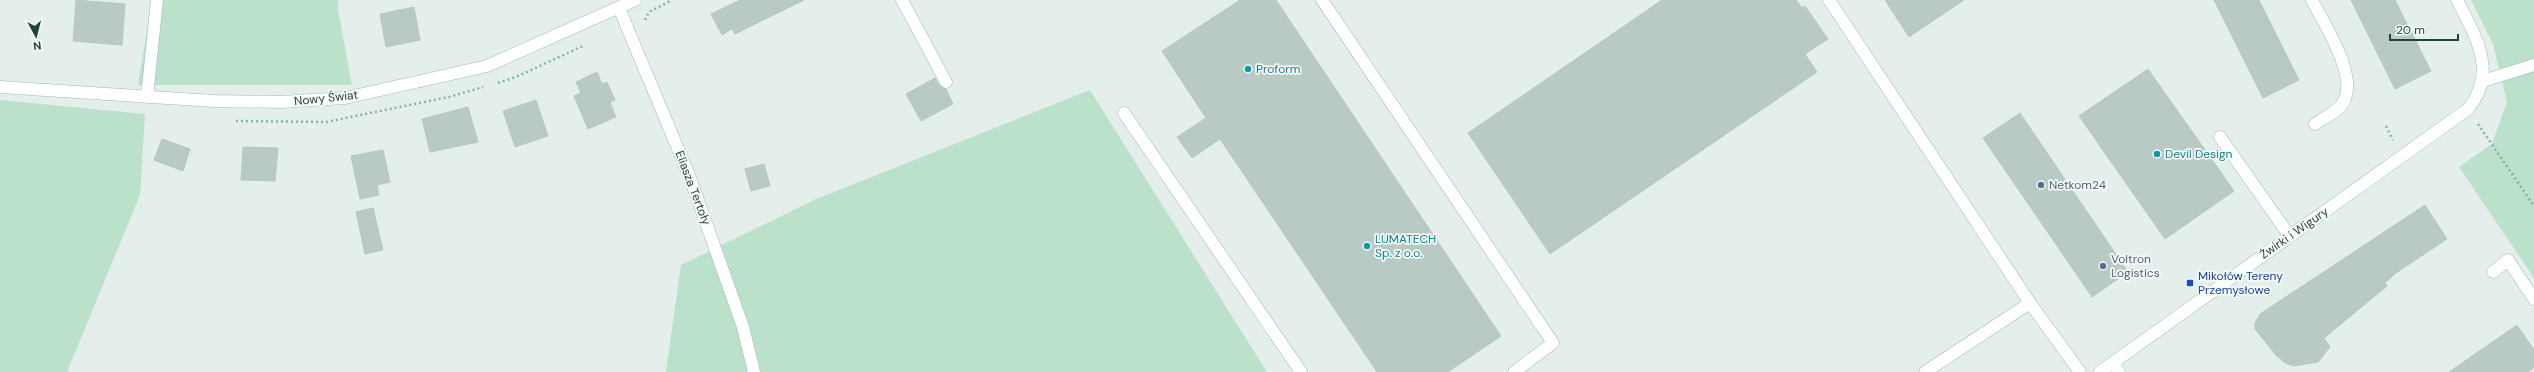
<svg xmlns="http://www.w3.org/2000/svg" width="2534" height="372" font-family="'DM Sans',sans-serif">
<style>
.green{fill:#bce1ca}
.building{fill:#b9cac5;stroke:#b6c9c3}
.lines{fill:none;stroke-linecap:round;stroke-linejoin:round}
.lane-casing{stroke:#a6b7b3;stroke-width:13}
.street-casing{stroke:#a6b7b3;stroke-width:13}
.secondary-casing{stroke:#a2bbb5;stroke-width:13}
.path{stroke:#83b4aa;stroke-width:2.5;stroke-dasharray:2 3;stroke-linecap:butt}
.lane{stroke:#fff;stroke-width:12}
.street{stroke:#fff;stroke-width:12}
.secondary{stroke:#fff;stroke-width:12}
.culture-dot{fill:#0f9aa8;stroke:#f5faf8;stroke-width:1.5}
.service-dot{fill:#5c6f8a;stroke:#f5faf8;stroke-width:1.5}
.transit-dot{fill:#1a4fb4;stroke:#f5faf8;stroke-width:1.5}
.labels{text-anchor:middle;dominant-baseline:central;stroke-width:3.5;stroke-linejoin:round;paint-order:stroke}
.culture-label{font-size:12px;fill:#0d838f;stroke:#f5faf8;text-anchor:start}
.street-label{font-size:12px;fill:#22423d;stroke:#f5faf8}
.service-label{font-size:12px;fill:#4e5e75;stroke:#f5faf8;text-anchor:start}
.transit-label{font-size:12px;fill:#164399;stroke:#f5faf8;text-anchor:start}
</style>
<rect width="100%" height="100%" fill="#e4eeeb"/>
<g class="green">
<path d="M152 0H338V10L352 85H138Z"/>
<path d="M2471 0H2534V278L2459 167 2492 144 2507 102 2493 44Z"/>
<path d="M1090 90 1267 372H666L681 265 814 200Z"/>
<path d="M0 100 145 114 140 195 67 372H0Z"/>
</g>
<g class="building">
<path d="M76 0 125 4 122 45 73 41Z"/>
<path d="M740 0H804L735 34 732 29 722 35 711 14Z"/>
<path d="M1240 0H1276L1501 336 1448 372H1377L1220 139 1192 158 1177 137 1206 118 1162 51Z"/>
<path d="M1662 0H1796L1802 8 1805 6 1828 39 1805 54 1817 72 1550 254 1468 133Z"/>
<path d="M1885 0H1964L1909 37Z"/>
<path d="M2214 0H2259L2299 80 2263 98Z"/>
<path d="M2351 0H2395L2431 71 2395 89Z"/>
<path d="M414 7 420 40 386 47 380 14Z"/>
<path d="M2148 69 2234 191 2165 239 2079 116Z"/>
<path d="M597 72 602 84 607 82 615 100 610 102 616 117 588 129 574 96 581 93 576 82Z"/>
<path d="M935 78 940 86 946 89 953 104 921 121 906 94Z"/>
<path d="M536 100 548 136 515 147 503 111Z"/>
<path d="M468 107 478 142 430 152 422 119Z"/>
<path d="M2020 113 2128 272 2092 297 1983 138Z"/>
<path d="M162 139 190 149 183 171 154 160Z"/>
<path d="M243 147 278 148 275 181 241 180Z"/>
<path d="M383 150 390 182 377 185 379 195 360 199 351 156Z"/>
<path d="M764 164 770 186 751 191 745 169Z"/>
<path d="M2425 205 2447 239 2396 273 2385 283 2387 286 2324 338 2330 347 2318 362 2294 366 2285 363 2275 354 2255 329V323L2260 314Z"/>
<path d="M373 208 383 250 365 254 356 212Z"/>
<path d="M2517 325 2534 350V367L2528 372H2449Z"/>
</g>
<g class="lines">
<defs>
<g id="lane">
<path d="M902 0 946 82"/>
<path d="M1322 0 1553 343 1514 372"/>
<path d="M1829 0 2030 303 2080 372"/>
<path d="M2312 0C2324 24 2356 72 2345 99 2341 111 2324 117 2315 124"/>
<path d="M2483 81 2534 65"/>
<path d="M147 97 157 0"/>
<path d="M1124 113 1301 372"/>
<path d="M2220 137 2289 235"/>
<path d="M2493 272 2508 260 2534 299"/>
<path d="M2113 363 2119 372"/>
<path d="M1925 372 2030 303"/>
</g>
<path id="street" d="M619 8 689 175 743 327 754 372"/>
<g id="secondary">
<path d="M0 87 213 101 281 102 345 98 487 66 635 0"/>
<path d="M2100 372 2468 109C2498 72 2476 37 2457 0"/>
</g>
</defs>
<use href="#lane" class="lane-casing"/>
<use href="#street" class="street-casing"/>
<use href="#secondary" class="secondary-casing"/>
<g class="path">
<path d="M645 20 649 12 672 0"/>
<path d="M498 83 516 77 585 45"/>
<path d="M236 121 326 122 449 97 483 87"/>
<path d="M2478 124 2534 206"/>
<path d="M2386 126 2393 140"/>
</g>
<use href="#lane" class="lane"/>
<use href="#street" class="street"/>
<use href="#secondary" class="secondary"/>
</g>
<g class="culture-dot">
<circle cx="1248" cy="69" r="4"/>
<circle cx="2157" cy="154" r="4"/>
<circle cx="1367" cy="246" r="4"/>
</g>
<g class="service-dot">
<circle cx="2041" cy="185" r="4"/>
<circle cx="2103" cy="266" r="4"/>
</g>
<rect class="transit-dot" x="2186" y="279" width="8" height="8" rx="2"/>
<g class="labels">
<g class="culture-label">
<text x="1256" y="69">Proform</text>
<text x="2165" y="154">Devil Design</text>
<text x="1375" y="239">LUMATECH<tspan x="1375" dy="14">Sp. z o.o.</tspan></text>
</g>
<g class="street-label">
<text transform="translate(326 98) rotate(-6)">Nowy Świat</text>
<text transform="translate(693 188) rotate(69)">Eliasza Tertoły</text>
<text transform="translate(2294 233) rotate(-35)">Żwirki i Wigury</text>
</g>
<g class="service-label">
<text x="2049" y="185">Netkom24</text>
<text x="2111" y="259">Voltron<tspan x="2111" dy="14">Logistics</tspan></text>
</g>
<g class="transit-label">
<text x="2198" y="276">Mikołów Tereny<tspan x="2198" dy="14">Przemysłowe</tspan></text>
</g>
</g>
<g transform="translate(36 36) rotate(173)" stroke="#f5faf8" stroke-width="3" paint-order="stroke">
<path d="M0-3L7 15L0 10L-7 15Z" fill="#22423d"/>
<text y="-6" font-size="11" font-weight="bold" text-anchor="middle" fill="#22423d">N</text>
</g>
<path d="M2390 34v6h68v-6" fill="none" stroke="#22423d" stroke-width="2"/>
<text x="2396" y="34" font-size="12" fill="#22423d" stroke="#f5faf8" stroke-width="3" paint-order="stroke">20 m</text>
</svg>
